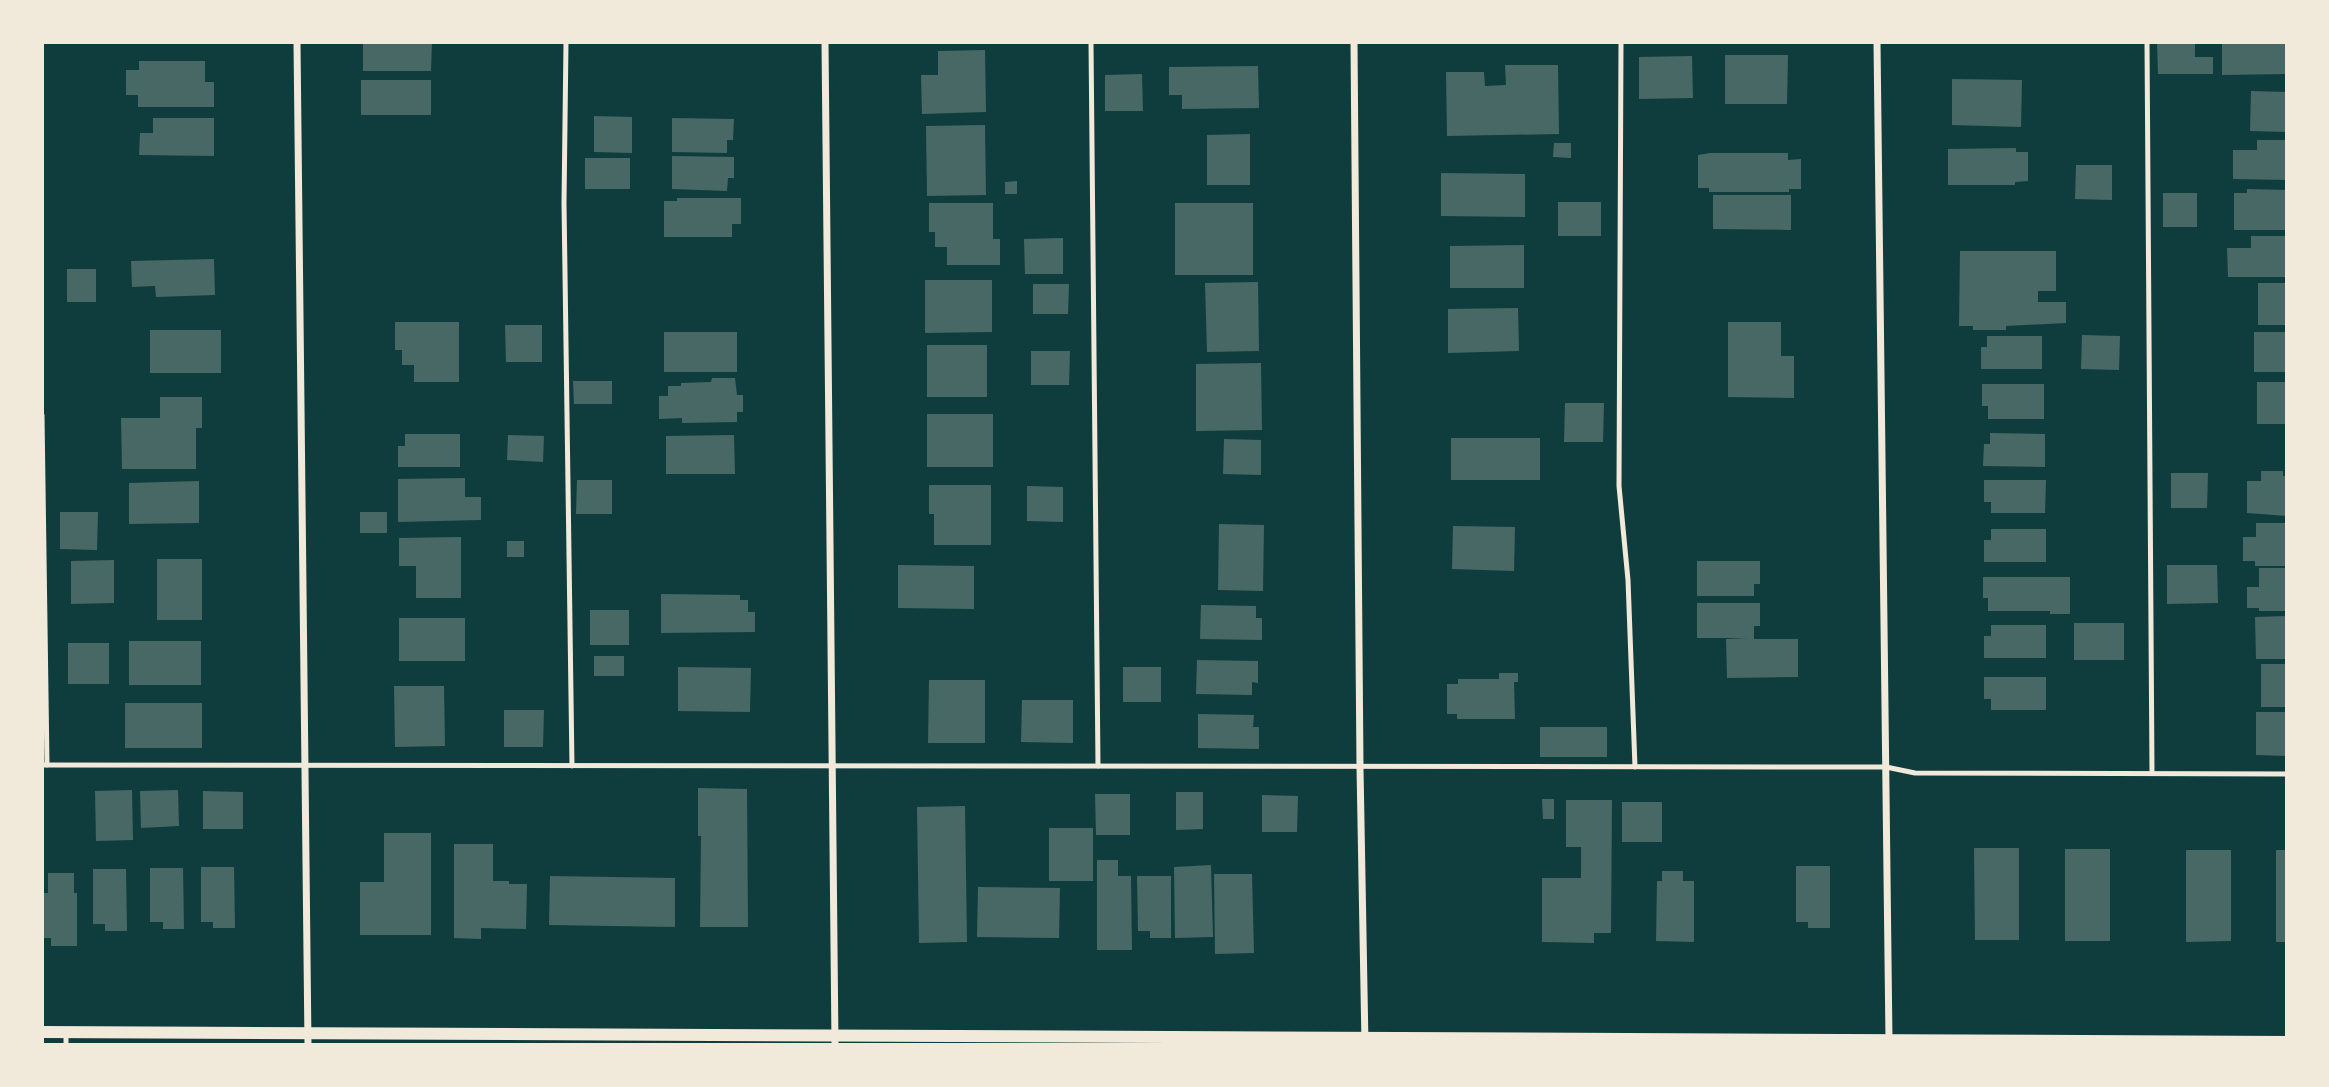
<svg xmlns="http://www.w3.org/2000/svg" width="2329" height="1087" font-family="'Space Grotesk',sans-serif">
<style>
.building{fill:#486865}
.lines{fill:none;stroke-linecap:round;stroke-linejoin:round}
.service{stroke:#f1e9da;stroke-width:5}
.minor{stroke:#f1e9da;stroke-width:7}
.tertiary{stroke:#f1e9da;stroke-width:12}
</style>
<rect width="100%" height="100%" fill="#0f3d3e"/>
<g class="building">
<path d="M363 42H432L431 71H363Z"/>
<path d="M2157 42H2195V57H2213V74H2158Z"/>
<path d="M2222 42H2287V74L2222 75Z"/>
<path d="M985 50 986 112 922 114 921 75H938V51Z"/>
<path d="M1725 55H1788L1787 104H1725Z"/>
<path d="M1692 56 1693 98 1639 99V57Z"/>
<path d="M139 61H205V82H214V107H138V95H126V70H139Z"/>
<path d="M1505 65H1558L1559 134 1447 136 1446 72H1484L1485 86 1506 85Z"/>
<path d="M1258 66 1259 108 1182 109V95H1169V67Z"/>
<path d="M1142 74 1143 111H1105V75Z"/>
<path d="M1952 79 2022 80 2021 127 1952 125Z"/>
<rect x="361" y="80" width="70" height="35"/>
<path d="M2251 91 2287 92V132L2250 131Z"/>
<path d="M594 116 632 117V153L594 152Z"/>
<path d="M153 118H214V156L139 155 140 133H153Z"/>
<path d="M672 118 734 119 733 140H727V153L672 152Z"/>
<path d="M985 125 986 195 927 196 926 126Z"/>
<path d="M1250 134V185H1207V135Z"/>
<path d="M2257 140H2287V180L2233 179V150H2257Z"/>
<path d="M1554 143H1571V158L1553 157Z"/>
<path d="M2016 148V152H2028V181L2015 182V185H1948V149Z"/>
<path d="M1710 153H1788V160L1801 159V189H1789V192H1709V188H1698V155Z"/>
<path d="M672 156 734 157V178H728L727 191 672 189Z"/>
<rect x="585" y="158" width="45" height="31"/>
<path d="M2076 165H2112V200L2075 199Z"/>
<path d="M1441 173 1525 174V217L1441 216Z"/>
<path d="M1017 181V194H1005V182Z"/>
<path d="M2247 189 2287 190V230H2234V193H2247Z"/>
<rect x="2163" y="193" width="34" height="34"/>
<path d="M1713 195H1791V230L1713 229Z"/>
<path d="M677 198H741V224H732V237H664V201H677Z"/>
<rect x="1558" y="202" width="43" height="34"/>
<path d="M929 203H993V239H1000V265H947V247H935V232H929Z"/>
<rect x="1175" y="203" width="78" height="72"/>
<path d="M2251 236H2287V277H2228L2227 248H2251Z"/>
<path d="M1063 238V274H1025L1024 239Z"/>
<path d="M1524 245V288H1450V246Z"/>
<path d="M1960 251H2056V291H2038V302H2066V323L2006 326V330H1973V326H1959Z"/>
<path d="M214 259 215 295 156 297 155 286 132 287 131 261Z"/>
<rect x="67" y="269" width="29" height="33"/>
<path d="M925 280H992V332L925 333Z"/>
<path d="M1258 282 1259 351 1207 352 1205 283Z"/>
<rect x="2258" y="283" width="29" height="42"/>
<path d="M1033 284H1069L1068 314H1033Z"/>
<path d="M1518 308 1519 351 1448 353V309Z"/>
<path d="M395 322H459V382H414V365H402V350H395Z"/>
<path d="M1728 322H1781V356H1794V398L1728 397Z"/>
<path d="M505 325H542V362H506Z"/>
<rect x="150" y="330" width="71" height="43"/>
<rect x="664" y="332" width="73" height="40"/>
<rect x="2254" y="332" width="33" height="40"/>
<path d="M2082 335 2120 336 2119 370 2081 369Z"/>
<path d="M1987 336H2042V369H1981V347H1987Z"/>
<rect x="927" y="345" width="60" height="52"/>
<path d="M1031 351H1070L1069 385H1031Z"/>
<path d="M1261 363 1262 430 1196 431V364Z"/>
<path d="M712 378H735L737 395H743V412H737V422L682 423V418L659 419V396H668V386H681V383L711 382Z"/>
<path d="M573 381H612V404H574Z"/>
<rect x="2257" y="382" width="30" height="42"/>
<path d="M1982 384H2044V419H1988V406H1982Z"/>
<path d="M160 397H202V428H196V469H122L121 418H160Z"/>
<path d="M1565 403H1604L1603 442H1564Z"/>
<rect x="927" y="414" width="66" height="53"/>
<path d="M1990 433 2045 434V467L1983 466 1984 444H1990Z"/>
<path d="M405 434H460V467H398V446H405Z"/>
<path d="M508 435 544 436 543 462 507 460Z"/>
<path d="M734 435 735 474H666V436Z"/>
<rect x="1451" y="438" width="89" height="42"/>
<path d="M1224 439 1261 440V475L1223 474Z"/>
<path d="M2261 471H2283V476H2287V516L2247 513V481H2261Z"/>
<path d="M2171 473H2208L2207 508H2171Z"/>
<path d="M465 478V497H481V520L398 522V479Z"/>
<path d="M577 480H612V514H576Z"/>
<path d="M1984 480H2046L2045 513H1991V502H1984Z"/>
<path d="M199 481V523L129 524V483Z"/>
<path d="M929 485H991V545H934V514H929Z"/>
<path d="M1027 486 1063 487V522L1027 521Z"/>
<path d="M60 512H98L97 550 60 549Z"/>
<rect x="360" y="512" width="27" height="21"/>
<path d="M2256 523H2287V566H2255V561H2243V537H2256Z"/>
<path d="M1219 524 1264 525 1263 591 1218 590Z"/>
<path d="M1453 526 1515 527 1514 571 1452 569Z"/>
<path d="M1991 529H2046V562H1984V540H1991Z"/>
<path d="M461 537V598H416V566H399V538Z"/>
<rect x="507" y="541" width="17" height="16"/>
<rect x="157" y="559" width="45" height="61"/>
<path d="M114 560V603L71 604V561Z"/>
<path d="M1697 561H1760V584H1754V596H1697Z"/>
<path d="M898 565 974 566V609L898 608Z"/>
<path d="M2167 565H2217L2218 603 2167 604Z"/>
<path d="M2259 568H2287V611H2259V608H2247V587H2259Z"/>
<path d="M1983 577H2070V614H2050V611H1988V598H1983Z"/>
<path d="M661 594 740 595V600H748V612H755V632L661 633Z"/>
<path d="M1697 603H1760V626H1754V639H1798V677L1727 678 1726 639 1748 638H1697Z"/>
<path d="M1201 605 1256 606V618H1262V640L1200 639Z"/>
<rect x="590" y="610" width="39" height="35"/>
<path d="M2287 616V659H2256L2255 617Z"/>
<rect x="399" y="618" width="66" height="43"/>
<rect x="2074" y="623" width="50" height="37"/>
<path d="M1991 625H2046V658H1984V636H1991Z"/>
<rect x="129" y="641" width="72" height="44"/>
<rect x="68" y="643" width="41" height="41"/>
<rect x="594" y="656" width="30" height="20"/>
<path d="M1197 660 1258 661V683L1252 682V695L1196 694Z"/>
<rect x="2261" y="664" width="26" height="43"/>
<path d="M678 667 751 668 750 712 678 711Z"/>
<rect x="1123" y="667" width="38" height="35"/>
<path d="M1499 673H1518V682H1514L1515 719H1457V714H1447V684H1458V679H1499Z"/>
<path d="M1984 677H2046V710H1991V699H1984Z"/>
<path d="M929 680H985V743H928Z"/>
<path d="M394 686H444L445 746 395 747Z"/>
<path d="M1022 700H1073V743L1021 742Z"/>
<rect x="125" y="703" width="77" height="45"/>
<path d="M504 710H544L543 747H504Z"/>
<path d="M2256 712H2287V756L2256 755Z"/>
<path d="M1198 714 1254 715 1253 727H1259V749L1198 748Z"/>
<rect x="1540" y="727" width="67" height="30"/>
<path d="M698 788 747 789 748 927H700L701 836H698Z"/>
<path d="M132 790 133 840 96 841 95 791Z"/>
<path d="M178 790 179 826 141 828 140 791Z"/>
<path d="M203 791 243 792V829H203Z"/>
<path d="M1176 792H1203V829L1176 830Z"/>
<path d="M1095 794H1130V835H1096Z"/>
<path d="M1262 795 1298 796 1297 832H1262Z"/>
<path d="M1542 799H1554V819H1543Z"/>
<path d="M1566 800H1612L1611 933H1594V943L1542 942V878H1581V847H1566Z"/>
<rect x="1622" y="802" width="40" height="40"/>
<path d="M965 806 967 942 919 943 917 807Z"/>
<rect x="1049" y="828" width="44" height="53"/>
<path d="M384 833H431V935H360V882H384Z"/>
<path d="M454 844H493V881H509V884H527L526 929 481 928V939L454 938Z"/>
<path d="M1974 848H2019V940H1975Z"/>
<rect x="2065" y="849" width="45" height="92"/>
<path d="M2186 850H2231V941L2186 942Z"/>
<rect x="2276" y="850" width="11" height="92"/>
<path d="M1097 860H1118V876H1131L1132 950H1097Z"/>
<path d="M1211 865 1213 937 1175 938 1174 867Z"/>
<path d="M1796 866H1830V928H1808V922H1796Z"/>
<path d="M201 867H234L235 928H213V922H201Z"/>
<path d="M150 868H183L184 929H163V922H150Z"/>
<path d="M93 869H126L127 931H105V924H93Z"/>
<path d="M1662 871H1683V881H1694V942L1656 941 1657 881H1662Z"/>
<path d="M48 873H74V893H77V946H51V938H42V893H48Z"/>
<path d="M1214 874H1252L1254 953 1215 954Z"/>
<path d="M550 876 675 878V927L549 925Z"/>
<path d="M1137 876H1171V938H1150V931H1138Z"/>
<path d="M978 887 1060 888 1059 938 977 937Z"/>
</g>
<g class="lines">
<g class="service">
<path d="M566 42 564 203 572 766"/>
<path d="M1091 42 1098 766"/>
<path d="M1621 42 1619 486 1628 580 1635 767"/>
<path d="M2147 42 2152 773"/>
<path d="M42 415 47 765"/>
<path d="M42 765 1886 767 1915 773 2287 774"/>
<path d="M66 1032V1045"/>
</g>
<g class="minor">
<path d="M297 42 308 1045"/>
<path d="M825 42 835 1045"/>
<path d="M1354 42 1360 767 1365 1045"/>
<path d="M1877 42 1889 1041"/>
</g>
<path class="tertiary" d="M42 1032 2287 1042"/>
</g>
<rect width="2329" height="1087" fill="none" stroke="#f1e9da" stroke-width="88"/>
</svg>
